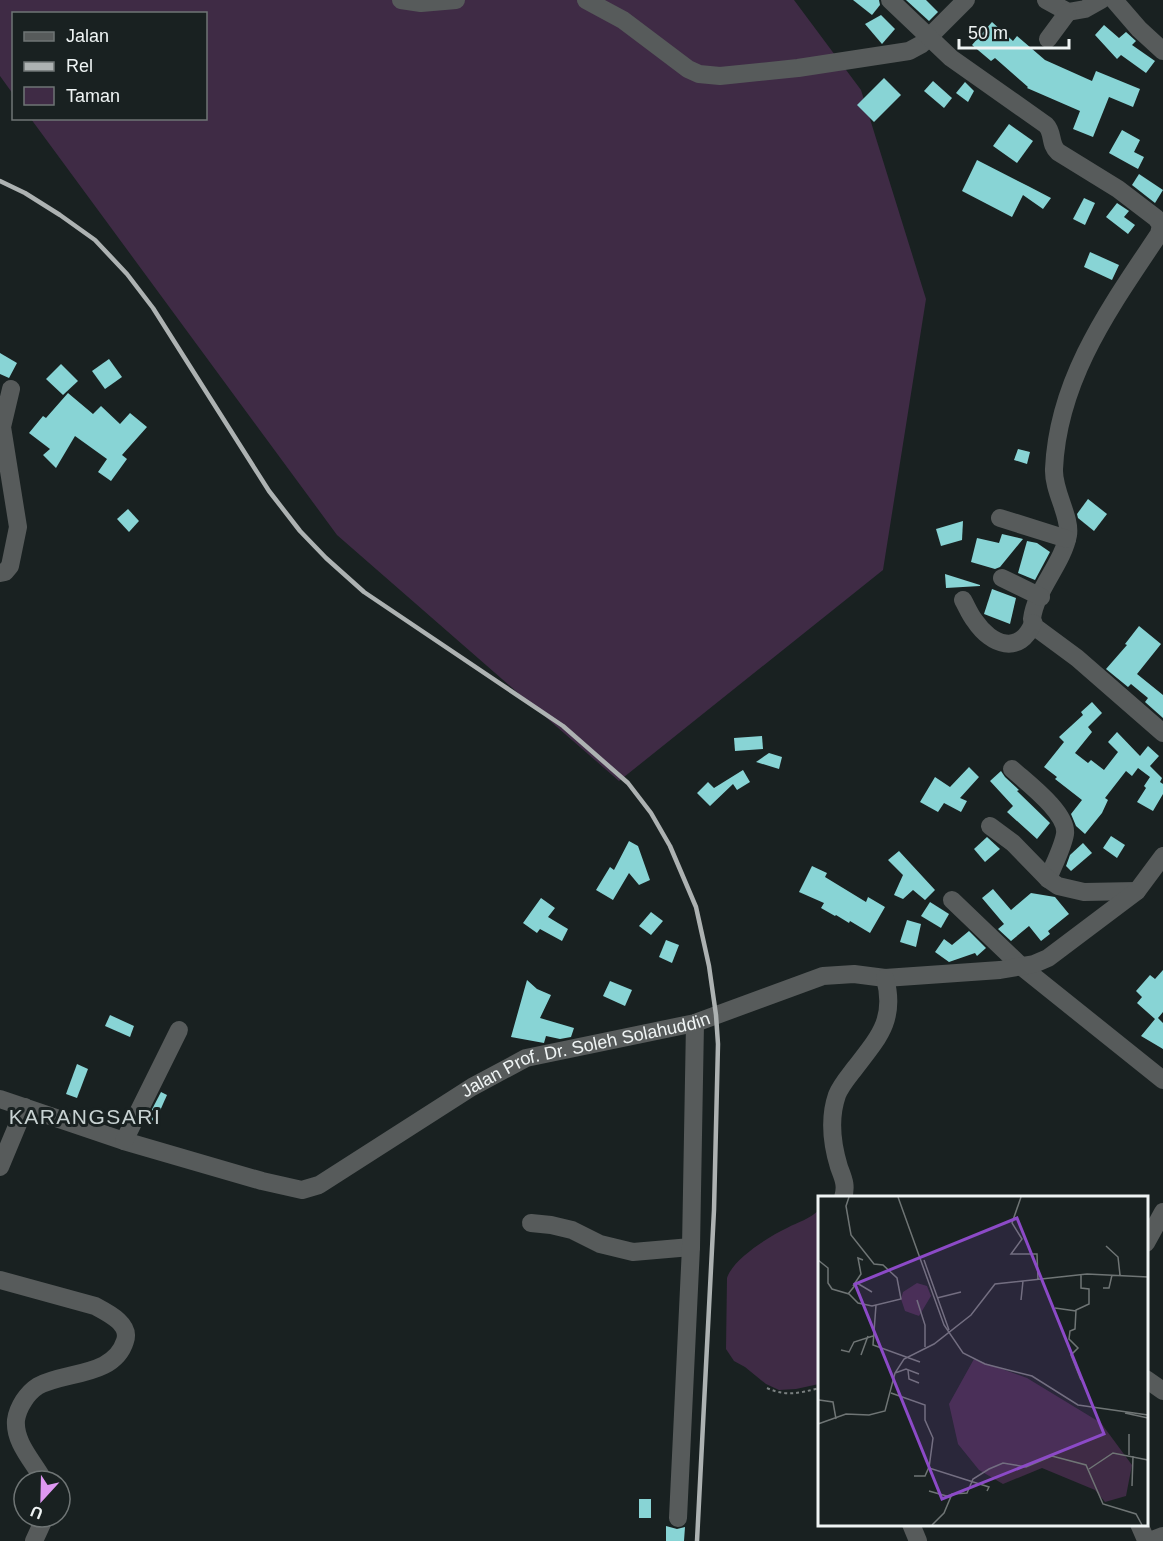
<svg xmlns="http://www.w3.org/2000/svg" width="1163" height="1541" font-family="Helvetica,sans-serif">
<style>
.green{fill:#3f2b45}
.building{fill:#88d4d5}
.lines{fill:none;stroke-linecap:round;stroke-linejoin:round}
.path{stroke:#7b8181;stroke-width:2;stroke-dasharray:3 3;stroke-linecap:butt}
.minor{stroke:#575b5b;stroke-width:18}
.rail{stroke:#adb2b2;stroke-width:4.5}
.labels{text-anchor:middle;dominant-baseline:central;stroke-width:6;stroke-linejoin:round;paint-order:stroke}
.street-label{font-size:18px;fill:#eff4f4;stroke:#192121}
.quarter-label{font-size:21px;letter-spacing:1.5px;fill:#c8d2d2;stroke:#192121}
.inset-road{fill:none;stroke:#6f7575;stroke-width:1.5}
.view{fill:#8c4ac7;fill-opacity:0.15;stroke:#8c4ac7;stroke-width:3}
.inset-edge{fill:none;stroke:#eff4f4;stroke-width:3}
</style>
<rect width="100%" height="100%" fill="#192121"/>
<g class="green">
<path d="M0 0H794L861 90 926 299 883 570 619 781 337 535 31 119 206 118V14H14L13 94 0 76Z"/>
<path d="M819 1210V1384L796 1389 779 1390 766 1384 745 1367 734 1361 726 1349 727 1278C733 1259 768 1237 787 1228 798 1222 810 1219 819 1210Z"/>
</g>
<g class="building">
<path d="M853 0H879L880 5 872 15Z"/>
<path d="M906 0H926L938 12 929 21Z"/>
<path d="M881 15 895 29 882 44 865 24Z"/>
<path d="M992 22 1013 41 1017 36 1045 60 1092 81 1096 71 1140 89 1133 107 1109 97 1093 137 1073 129 1080 111 1027 88 1028 87 995 58 991 61 972 45Z"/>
<path d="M1104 25 1119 38 1126 32 1136 41 1132 45 1155 61 1146 73 1121 55 1117 59 1095 35Z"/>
<path d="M884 78 901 95 874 122 857 105Z"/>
<path d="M933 81 952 98 944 108 924 91Z"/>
<path d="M965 82 974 91 968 102 956 93Z"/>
<path d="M1009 124 1033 141 1017 163 993 146Z"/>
<path d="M1122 130 1140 140 1134 152 1144 157 1138 169 1109 153Z"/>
<path d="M977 160 1028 186 1051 198 1043 209 1023 195 1012 217 962 191Z"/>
<path d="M1139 174 1163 190 1155 203 1132 185Z"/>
<path d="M1084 198 1095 203 1085 225 1073 219Z"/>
<path d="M1117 203 1129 211 1124 217 1135 225 1128 234 1106 217Z"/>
<path d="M1090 252 1119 265 1112 280 1084 267Z"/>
<path d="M0 353 17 363 9 378 0 374Z"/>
<path d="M109 359 122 377 105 389 92 371Z"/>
<path d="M61 364 78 381 63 395 46 379Z"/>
<path d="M68 393 93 414 101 406 120 424 130 413 147 427 122 455 127 459 111 481 98 472 107 459 75 436 56 468 43 455 50 449 29 433 43 416 46 418Z"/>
<path d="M1018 449 1030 452 1027 464 1014 460Z"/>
<path d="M1088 499 1107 514 1094 531 1078 518 1077 514Z"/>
<path d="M128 509 139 521 129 532 117 519Z"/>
<path d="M963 521 962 540 941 546 936 529Z"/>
<path d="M1002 534 1023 539 1000 567 995 569 971 562 977 538 999 543Z"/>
<path d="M1027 541 1037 543 1050 552 1035 580 1018 573Z"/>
<path d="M945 574 980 585V586L946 588Z"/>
<path d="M992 589 1016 598 1010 624 984 614Z"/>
<path d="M1139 626 1161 644 1137 674 1163 695V718L1145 702 1148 698 1131 684 1128 687 1106 669 1127 645 1125 644Z"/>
<path d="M1092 702 1102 713 1088 727 1092 732 1075 753 1088 763 1091 760 1104 770 1118 752 1108 742 1117 732 1140 756 1148 746 1159 756 1150 766 1162 778 1160 782 1163 784V794L1153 811 1137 802 1146 788 1144 786 1150 777 1138 768 1132 776 1126 771 1105 798 1108 800 1102 813 1085 834 1076 826 1071 814 1082 800 1055 779 1057 777 1044 767 1064 742 1059 737 1083 715 1081 712Z"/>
<path d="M762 736 763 749 735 751 734 738Z"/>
<path d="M769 753 782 757 779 769 756 762Z"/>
<path d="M969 767 979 777 960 798 967 801 961 812 944 803 938 812 920 802 935 777 950 787Z"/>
<path d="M743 770 750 782 737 790 733 784 710 806 697 793 708 782 714 788Z"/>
<path d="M1001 771 1005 777 1019 790 1017 791 1050 823 1037 839 1007 812 1013 806 990 781Z"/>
<path d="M1111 836 1125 845 1117 858 1103 848Z"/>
<path d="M987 837 1000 849 985 862 974 849Z"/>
<path d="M629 841 638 846 650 880 639 885 629 873 613 900 596 890 610 867 614 870Z"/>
<path d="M1083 843 1092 853 1071 871 1066 866 1070 855Z"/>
<path d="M899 851 935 890 925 900 913 890 903 899 894 895 903 875 888 860Z"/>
<path d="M812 866 827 873 825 877 866 902 868 897 885 907 870 933 850 921 849 923 836 915 835 916 821 908 824 903 799 892Z"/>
<path d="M993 889 1011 910 1031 893 1055 897 1069 914 1048 931 1050 934 1041 941 1029 926 1011 941 998 929 1004 924 982 898Z"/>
<path d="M541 898 555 908 548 917 568 929 562 941 540 929 537 933 523 923Z"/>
<path d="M930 902 949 914 941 928 921 916Z"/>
<path d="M651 912 663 921 651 935 639 926Z"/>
<path d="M907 920 921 924 916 947 900 942Z"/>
<path d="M969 931 986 948 977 956 975 953 949 962 935 952 944 939 952 945Z"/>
<path d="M666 940 679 945 672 963 659 957Z"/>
<path d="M1163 970V1012L1158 1018 1163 1023V1049L1141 1036 1155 1019 1137 1003 1142 997 1136 991 1150 975 1155 979Z"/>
<path d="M527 980 537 989 551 995 540 1018 574 1028 571 1037 560 1039 546 1036 544 1043 511 1037Z"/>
<path d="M610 981 632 990 625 1006 603 996Z"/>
<path d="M110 1015 134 1026 130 1037 105 1026Z"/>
<path d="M77 1064 88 1069 77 1098 66 1094Z"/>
<path d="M161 1092 167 1095 155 1122 147 1119Z"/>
<rect x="639" y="1499" width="12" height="19"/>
<path d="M666 1526 677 1529 685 1527 684 1541H666Z"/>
</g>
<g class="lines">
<path class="path" d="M767 1388C787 1397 799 1393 820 1388"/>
<g class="minor">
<path d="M401 0 421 3 456 0"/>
<path d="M586 0 623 20 688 69 699 74 720 76 798 68 909 51 922 44 966 0"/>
<path d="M890 0 951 58 1046 125C1054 133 1049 144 1058 152L1118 189 1156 218 1161 225 1159 234C1111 306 1058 378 1054 469 1053 491 1071 517 1068 535 1063 563 1035 591 1032 619L1035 627 1077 658 1163 733"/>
<path d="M1046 0 1068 12 1085 9 1101 0"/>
<path d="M1114 0 1139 29 1163 51"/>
<path d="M1048 39 1068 12"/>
<path d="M1000 518 1067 539"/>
<path d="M0 573 5 572 10 566 18 527 2 427 11 389"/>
<path d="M1002 578 1041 597"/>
<path d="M963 600C967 607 970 615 975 621 991 645 1020 656 1033 623"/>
<path d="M1012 769C1026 782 1068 813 1065 834 1063 847 1053 866 1048 879"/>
<path d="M990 826 1013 843 1048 879 1058 886 1084 892 1137 891"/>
<path d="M952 900 1022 967 1163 1080"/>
<path id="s1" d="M0 1099 124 1141 262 1181 302 1190 319 1185 472 1087 526 1058 695 1023 823 976 854 974 885 978 1000 970 1034 964 1048 958 1137 891 1163 856"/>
<path d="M124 1141 179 1030"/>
<path d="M0 1167 25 1107"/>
<path d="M843 1198C847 1185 843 1178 839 1167 832 1144 829 1118 837 1095 841 1085 849 1076 855 1068 879 1037 896 1019 885 978"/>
<path d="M531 1223 551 1225 572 1230 600 1244 633 1252 691 1247"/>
<path d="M1146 1243 1163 1212"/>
<path d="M0 1280 95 1306C108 1313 131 1324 125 1341 114 1377 65 1371 38 1386 27 1393 18 1407 16 1420 14 1443 34 1462 44 1481"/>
<path d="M1146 1379 1163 1391"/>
<path d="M678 1518 691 1247 695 1023"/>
<path d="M911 1524 918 1541"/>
<path d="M1139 1524 1146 1540 1150 1541 1163 1536"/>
<path d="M34 1541 45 1517"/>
</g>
<path class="rail" d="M0 181 25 193 60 215 95 240 127 274 153 308 269 491 300 531 326 558 364 592 563 726 628 783 651 813 670 846 696 907 709 966 716 1015 718 1044 714 1210 697 1541"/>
</g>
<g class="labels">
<g class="street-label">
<text stroke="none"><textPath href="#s1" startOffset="634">Jalan Prof. Dr. Soleh Solahuddin</textPath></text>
</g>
<g class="quarter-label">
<text x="85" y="1116">KARANGSARI</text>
</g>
</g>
<g transform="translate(818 1196)">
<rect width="330" height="330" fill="#192121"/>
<path d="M99 87 109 90 113 100 101 120 87 115 83 103 85 96ZM156 163 209 182 283 227 314 269 308 300 287 306 277 294 224 272 185 288 161 274 140 248 131 208Z" fill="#3f2b45"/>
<path class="inset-road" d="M80 1 126 129 145 157 167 168 214 180 260 209 330 219M203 1 194 27 204 43 193 58H219L220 84M288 50 300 61 302 79M0 64 10 72V87L14 93 31 98 40 107 54 110 83 103 79 82 65 69 56 68 33 39 28 10 31 1M106 64 131 134M263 79V92L271 93V108L258 114 257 133 252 135 251 143 260 152 253 159 263 184M35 90 43 78 40 62 45 64M285 92H291L294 79M30 98 39 87 54 96M119 102 143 96M99 104 107 129V151M203 104 205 85M58 109 55 149 102 166M237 112 258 115M23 154 31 156 36 146 55 140M43 159 50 140M90 174 91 183 101 187M77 177 88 173 101 178M73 197 107 209V224L115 242 111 272 171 291 169 295M1 204 15 206 18 223M307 217 330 222M0 228 28 218 51 219 67 215 77 177 86 163 116 148 153 119 177 88 269 78 330 81M311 259V238M271 273 295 257 330 264M96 280H107L111 271M314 290 315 260M111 295 132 301M114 329 126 317 134 298 149 297 155 283 171 273 185 267 208 271 234 260 268 269 285 308 318 318 324 329"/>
<path class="view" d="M199 22 286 238 124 303 37 88Z"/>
<rect width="330" height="330" class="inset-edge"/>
</g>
<rect x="12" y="12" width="195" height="108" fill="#192121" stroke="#6f7575" stroke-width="1.5"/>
<rect x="24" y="32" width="30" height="9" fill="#575b5b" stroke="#6f7575" stroke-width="1.5"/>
<text x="66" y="42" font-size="18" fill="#eff4f4">Jalan</text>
<rect x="24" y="62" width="30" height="9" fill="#adb2b2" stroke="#6f7575" stroke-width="1.5"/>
<text x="66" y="72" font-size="18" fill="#eff4f4">Rel</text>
<rect x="24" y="87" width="30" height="18" fill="#3f2b45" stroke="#6f7575" stroke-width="1.5"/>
<text x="66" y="102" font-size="18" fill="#eff4f4">Taman</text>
<g transform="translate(42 1499) rotate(202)"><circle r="28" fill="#192121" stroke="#6f7575" stroke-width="1.5"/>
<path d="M0-4.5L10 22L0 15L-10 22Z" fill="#de98f2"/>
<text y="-9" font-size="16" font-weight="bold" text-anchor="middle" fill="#eff4f4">U</text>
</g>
<path d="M959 39v9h110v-9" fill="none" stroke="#eff4f4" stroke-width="3"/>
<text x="968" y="39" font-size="18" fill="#eff4f4" stroke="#192121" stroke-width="4.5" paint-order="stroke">50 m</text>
</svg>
